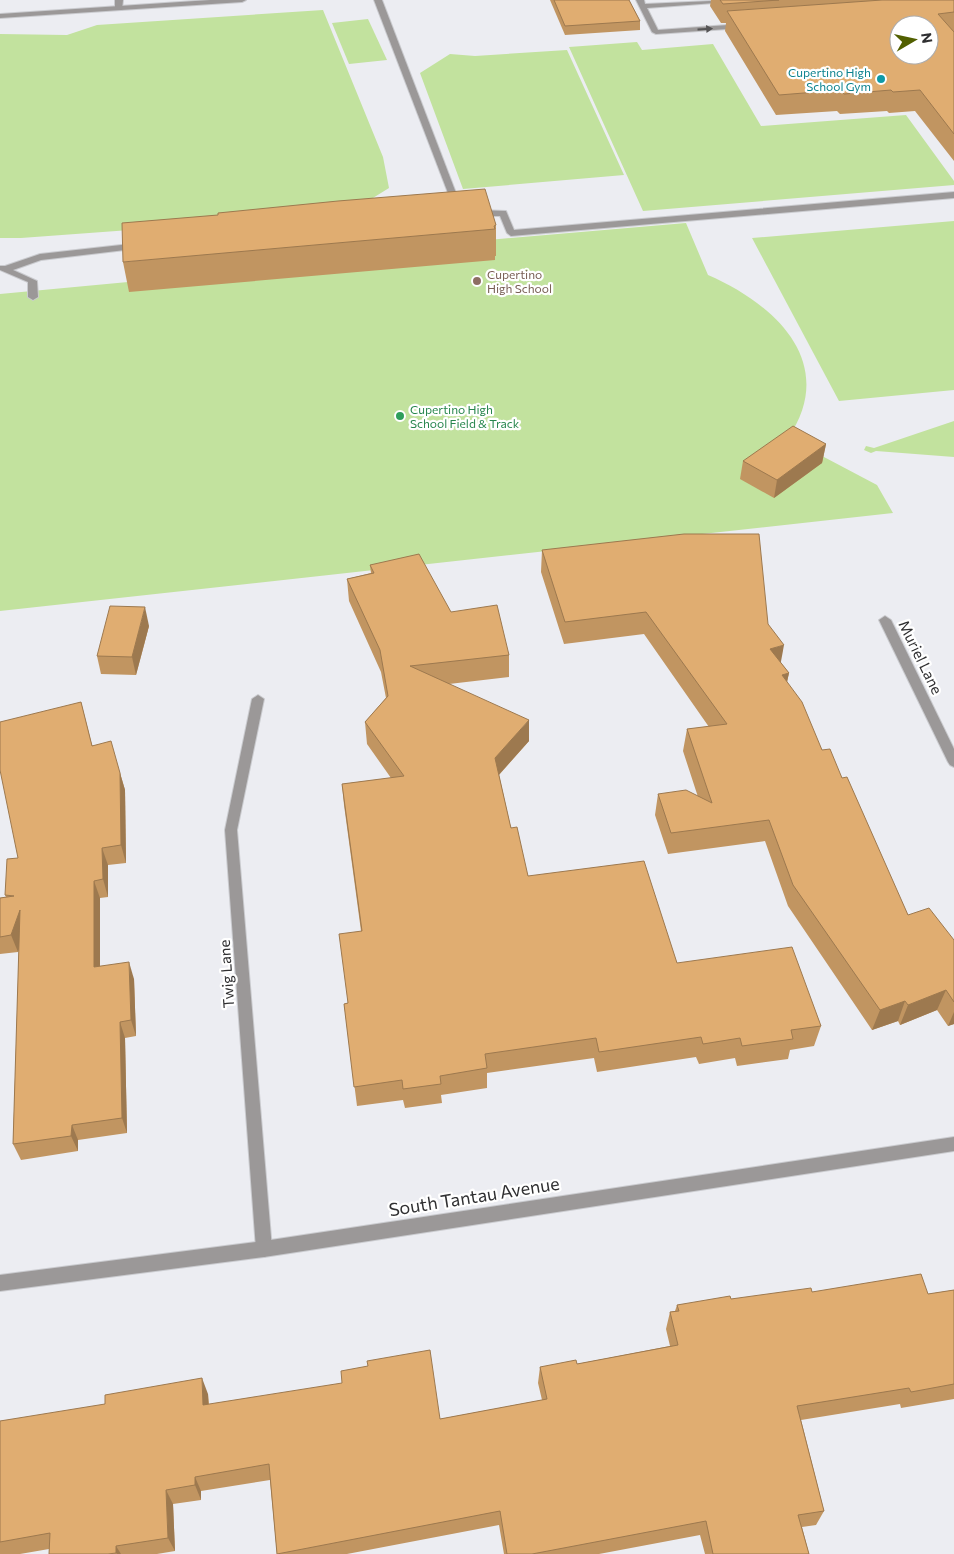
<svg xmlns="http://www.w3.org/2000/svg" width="954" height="1554" font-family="Commissioner,sans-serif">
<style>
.green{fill:#c2e29e}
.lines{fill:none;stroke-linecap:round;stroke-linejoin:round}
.service-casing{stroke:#cacbcf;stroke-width:2}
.pedestrian-casing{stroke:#cacbcf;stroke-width:2}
.minor-casing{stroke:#cacbcf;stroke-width:2}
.tertiary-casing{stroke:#cacbcf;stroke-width:2}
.service{fill:#9b9898;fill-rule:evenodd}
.pedestrian{fill:#9b9898;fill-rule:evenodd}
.minor{fill:#9b9898;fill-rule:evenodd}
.tertiary{fill:#9b9898;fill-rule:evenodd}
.wall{fill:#c19561}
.shaded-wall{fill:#9d794f}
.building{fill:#e0ad71;stroke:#9d794f;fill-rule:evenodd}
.oneway{fill:#555455}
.culture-dot{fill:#0f9aa8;stroke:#fff;stroke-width:2}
.education-dot{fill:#8d6e63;stroke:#fff;stroke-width:2}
.leisure-dot{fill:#2e9e5b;stroke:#fff;stroke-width:2}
.labels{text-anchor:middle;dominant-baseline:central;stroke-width:4.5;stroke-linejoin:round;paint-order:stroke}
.far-culture-label{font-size:12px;fill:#0d838f;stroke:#fff;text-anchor:end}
.far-education-label{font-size:12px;fill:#785e54;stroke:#fff;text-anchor:start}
.far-leisure-label{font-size:12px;fill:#27864d;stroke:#fff;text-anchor:start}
.street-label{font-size:15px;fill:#2f2f31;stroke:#fff}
.near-street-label{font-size:18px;fill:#2f2f31;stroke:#fff}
</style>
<rect width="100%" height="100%" fill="#ecedf2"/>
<g class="green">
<path d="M323 10 383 157 389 188 347 214 21 238H0V34L67 35 97 25Z"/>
<path d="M368 19 387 60 349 64 332 23Z"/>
<path d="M637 42 642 50 713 44 761 126 906 115 954 181V185L643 211 569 47Z"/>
<path d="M567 50 624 175 463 189 420 73 450 54 475 56Z"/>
<path d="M954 221V390L839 401 752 238Z"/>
<path d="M686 223 708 275C775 304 839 363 788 438L877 485 893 513 0 611V294L128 282 488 240Z"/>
<path d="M954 421V457L876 451 871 453 864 450 866 446 874 448Z"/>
</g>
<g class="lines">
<defs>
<path id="service" d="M636 0H644L645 4 732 0 728 2 647 8 658 30 742 24 746 26 742 28 656 34 652 32Z"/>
<g id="pedestrian">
<path d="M374 0H382L461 206 460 208 453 206Z"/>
<path d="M954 192V198L511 236 507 233 500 216H477L473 213 477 210 506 211 514 230Z"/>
<path d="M139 243 142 244V248L41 260 13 270 37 281 38 297 33 300 28 297V282L0 270V266H5L40 254Z"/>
</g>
<g id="minor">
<path d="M115 0H123L122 10 115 8Z"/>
<path d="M885 616 891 620 954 749V767L950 765 948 762 879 620Z"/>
<path d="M258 695 264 699 237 830 272 1249 270 1254 264 1257 258 1254 256 1249 225 830 252 699Z"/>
</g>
<g id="tertiary">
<path d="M210 0H246L242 2 0 18V14Z"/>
<path d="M954 1137V1151L264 1257 0 1291V1275L264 1241Z"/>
</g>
</defs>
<use href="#service" class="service-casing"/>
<use href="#pedestrian" class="pedestrian-casing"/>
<use href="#minor" class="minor-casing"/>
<use href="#tertiary" class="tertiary-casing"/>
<use href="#service" class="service"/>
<use href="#pedestrian" class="pedestrian"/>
<use href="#minor" class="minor"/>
<use href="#tertiary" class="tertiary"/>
</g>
<g class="wall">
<path d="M550 0H629L640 21V30L565 35Z"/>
<path d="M711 0H954V161L915 111 889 113 887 111 840 114 837 111 776 115 725 31 726 23H721L710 6Z"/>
<path d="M496 225V256H495V260L129 292 123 262Z"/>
<path d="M826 444 822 463 774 498 740 479 743 461Z"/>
<path d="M542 550 768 624 781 663 789 673 787 682 822 750 842 778 908 915 954 940V1024L948 1026 937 1010 900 1025 898 1021 872 1030 788 906 765 841 668 854 655 815 658 794 698 797 683 751 687 729 709 727 644 634 564 644 541 572Z"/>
<path d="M370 565 451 612 509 655V677L449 684 529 741 499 775 510 824 528 876 677 963 821 1026 814 1046 790 1050 788 1059 737 1066 735 1058 699 1064 696 1057 597 1072 594 1058 487 1073V1088L441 1095 442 1103 405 1108 403 1100 357 1106 344 1004 348 1003 361 931 344 805 342 784 391 778 367 744 365 722 386 698 381 672 349 601 347 579 371 573Z"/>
<path d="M149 626 136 675 101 674 97 656Z"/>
<path d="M81 702 92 745 120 773 125 790 126 863 108 865V897L100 898V966L134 979 136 1036 125 1038 127 1133 78 1140V1151L21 1160 13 1144 19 949 18 952 0 954V898L6 897 5 895 18 858Z"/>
<path d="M954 1290V1399L901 1408 900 1404 801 1420 824 1511 816 1525 802 1527 809 1554H705L700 1535 599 1554H504L499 1525 347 1554H277L270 1480 201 1491V1500L173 1504 175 1551 157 1554H49V1549L20 1554H0V1421L208 1394 209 1404 440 1419 542 1400 538 1383 540 1367 577 1364 670 1346 666 1329 670 1312 675 1311 677 1305 731 1299 812 1292 928 1294Z"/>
</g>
<g class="shaded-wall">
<path d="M826 444 822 463 774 498 777 480Z"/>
<path d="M145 607 149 626 136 675 132 657Z"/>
<path d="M784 645 780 667 770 649Z"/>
<path d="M789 673 784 695 782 675Z"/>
<path d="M529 720V741L495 779V758Z"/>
<path d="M120 773 125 790 126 863 121 845Z"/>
<path d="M102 848 108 865V897L103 879Z"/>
<path d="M94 881 100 898V984L94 967Z"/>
<path d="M20 910 26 927 18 952 11 935Z"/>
<path d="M129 962 134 979 136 1036 131 1020Z"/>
<path d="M946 990 937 1010 900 1025 908 1005Z"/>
<path d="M905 1001 898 1021 872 1030 880 1010Z"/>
<path d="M954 1012V1024L948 1026Z"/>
<path d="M120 1022 125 1038 127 1133 122 1118Z"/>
<path d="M72 1125 78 1140V1151L71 1136Z"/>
<path d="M202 1378 208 1394 209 1421 203 1405Z"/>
<path d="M195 1477 201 1491V1500L195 1485Z"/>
<path d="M166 1490 173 1504 175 1551 168 1538Z"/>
<path d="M116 1546 121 1554H117L116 1553Z"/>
</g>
<g class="building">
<path d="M554 0H629L640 21 565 26Z"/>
<path d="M720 0H779L723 4Z"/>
<path d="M882 0H954V12L938 14 954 32V134L920 90 893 92 891 90 844 94 841 90 779 95 727 11ZM899 25H929V55H899Z"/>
<path d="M485 189 496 225 494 226 495 229 123 262 122 223 218 215V213L338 201Z"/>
<path d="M793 426 826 444 777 480 743 461Z"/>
<path d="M684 534H759L768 624 784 645 770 649 789 673 782 675 802 702 822 750 830 749 842 778 847 777 908 915 929 908 954 940V1002L946 990 908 1005 905 1001 880 1010 793 885 769 820 671 833 658 794 686 790 712 803 687 729 727 724 646 612 565 622 542 550Z"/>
<path d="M419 554 451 612 497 605 509 655 410 666 529 720 495 758 510 824 511 828 517 827 528 876 644 861 677 963 792 947 821 1026 791 1030 793 1039 742 1046 740 1038 703 1044 701 1037 599 1052 596 1038 485 1054 487 1068 440 1076 441 1084 403 1089 402 1080 354 1087 344 1004 348 1003 339 934 362 931 342 784 404 776 365 722 388 696 380 650 347 579 374 573 370 565Z"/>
<path d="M110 606 145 607 132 657 97 656Z"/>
<path d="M81 702 92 746 111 741 120 773 121 845 102 848 103 879 94 881V967L129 962 131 1020 120 1022 122 1118 72 1125 71 1136 13 1144 20 910 11 935 0 937V898L14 896 5 895 7 859 18 858 0 770V722Z"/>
<path d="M921 1274 928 1294 954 1290V1384L911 1392 909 1388 797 1406 824 1511 798 1515 809 1554H713L706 1521 532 1554H507L500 1511 277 1554 269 1464 195 1477V1485L166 1490 168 1538 116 1546V1553L108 1554H49L50 1533 0 1542V1421L105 1404V1395L202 1378 203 1405 342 1383 341 1371 368 1366 367 1361 430 1350 440 1419 547 1399 540 1367 576 1360 577 1364 678 1345 670 1312 679 1311 677 1305 730 1296 731 1299 811 1288 812 1292Z"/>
</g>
<defs><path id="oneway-solid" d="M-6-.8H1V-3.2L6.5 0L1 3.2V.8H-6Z" transform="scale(1.25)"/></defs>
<use class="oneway" href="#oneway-solid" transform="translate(705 29) rotate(-4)"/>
<circle class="culture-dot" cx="881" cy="79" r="5"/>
<circle class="education-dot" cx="477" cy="281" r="5"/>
<circle class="leisure-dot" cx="400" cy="416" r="5"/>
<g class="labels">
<g class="far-culture-label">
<text x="871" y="72">Cupertino High<tspan x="871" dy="14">School Gym</tspan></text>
</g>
<g class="far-education-label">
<text x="487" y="274">Cupertino<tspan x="487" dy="14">High School</tspan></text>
</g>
<g class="far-leisure-label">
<text x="410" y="409">Cupertino High<tspan x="410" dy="14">School Field &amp; Track</tspan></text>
</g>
<g class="street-label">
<text transform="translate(921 657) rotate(64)">Muriel Lane</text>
<text transform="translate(226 974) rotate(-94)">Twig Lane</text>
</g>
<g class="near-street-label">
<text transform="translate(474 1196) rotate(-9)">South Tantau Avenue</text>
</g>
</g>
<g transform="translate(914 40) rotate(81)"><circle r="24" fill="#ffffff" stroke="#acacad"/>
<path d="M0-4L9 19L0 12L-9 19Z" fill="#515f00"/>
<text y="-8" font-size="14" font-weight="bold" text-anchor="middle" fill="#2f2f31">N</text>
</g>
</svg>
